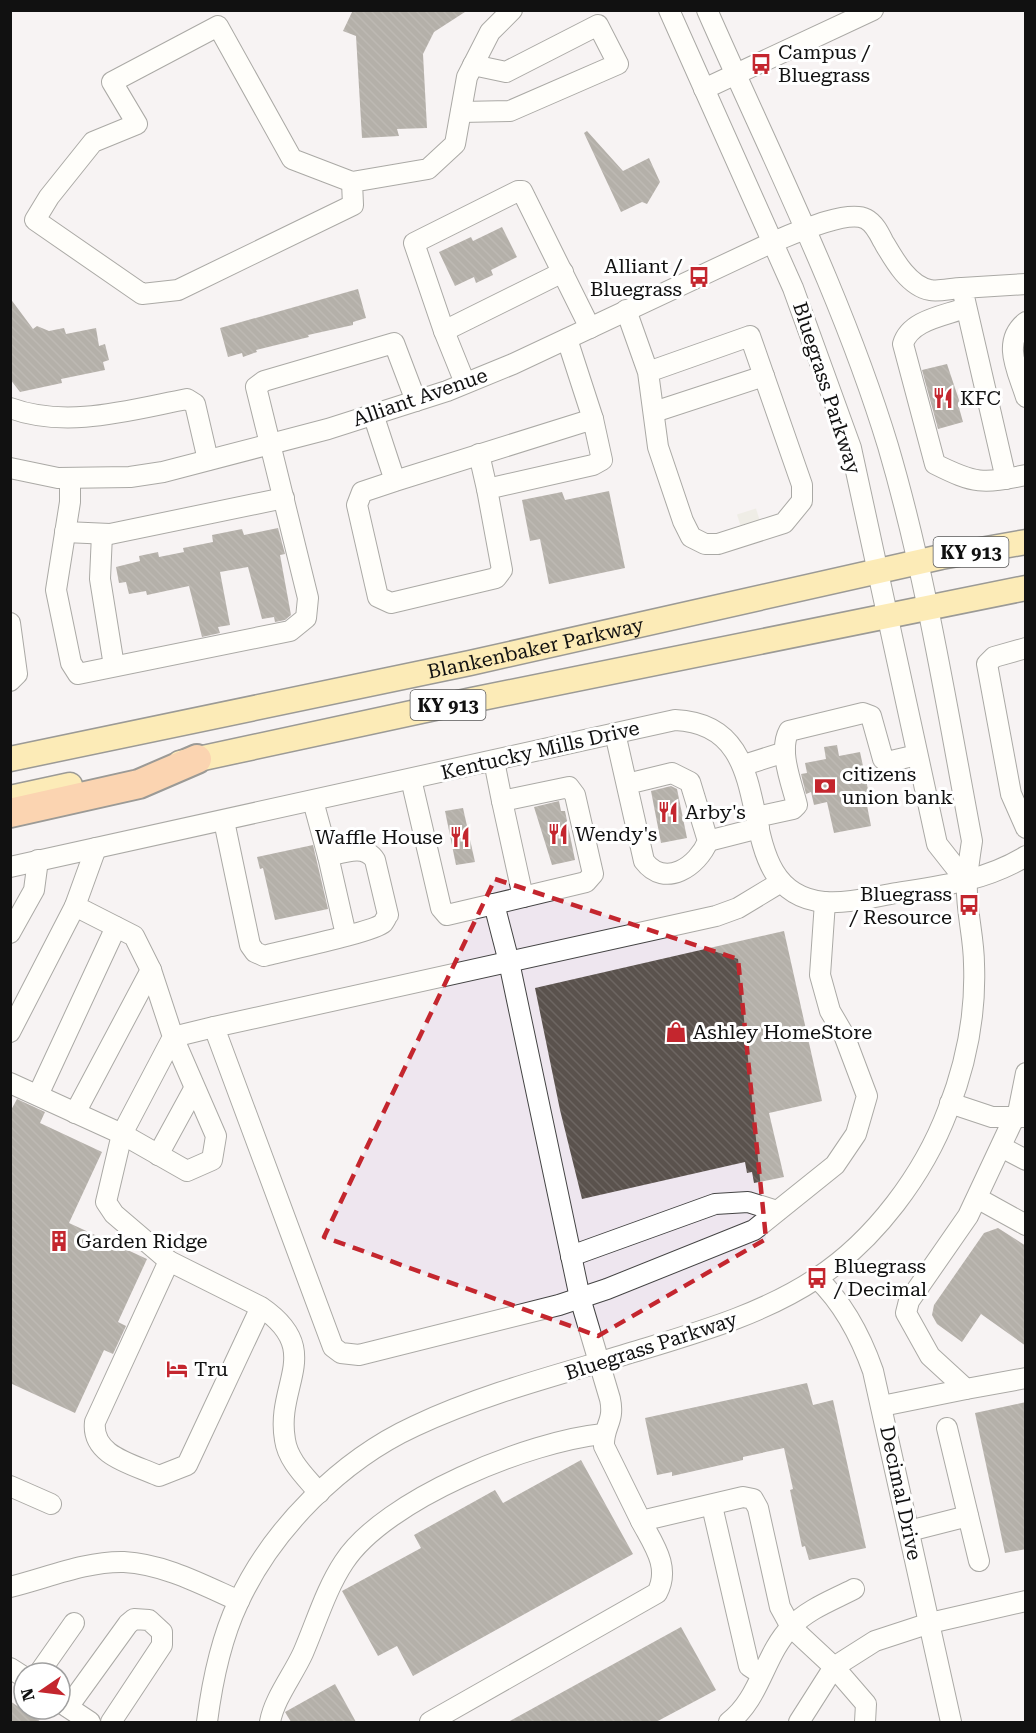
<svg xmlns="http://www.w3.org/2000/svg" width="1036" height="1733" font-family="'Roboto Serif',serif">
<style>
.industrial{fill:#eee6ef;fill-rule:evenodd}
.building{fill:url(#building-back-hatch)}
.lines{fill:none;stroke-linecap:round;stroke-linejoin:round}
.minor-tunnel{stroke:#dbdad3;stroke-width:20;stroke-dasharray:20 10;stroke-linecap:butt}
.minor-casing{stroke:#444;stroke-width:22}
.major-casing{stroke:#222;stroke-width:27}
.highway-casing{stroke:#222;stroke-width:32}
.minor{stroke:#fff;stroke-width:20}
.major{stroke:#f9d66b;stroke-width:24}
.highway{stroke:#f5a25d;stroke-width:28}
.marked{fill:none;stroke:#c4262e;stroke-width:4.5;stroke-dasharray:12 8;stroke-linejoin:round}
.labels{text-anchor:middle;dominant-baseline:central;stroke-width:6;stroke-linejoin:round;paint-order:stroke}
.shield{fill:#fff;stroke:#585858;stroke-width:1.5}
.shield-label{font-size:18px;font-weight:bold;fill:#111}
.poi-label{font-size:20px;fill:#111;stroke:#fff;text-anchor:start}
.street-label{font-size:20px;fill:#111;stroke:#fff}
</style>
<defs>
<pattern id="building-back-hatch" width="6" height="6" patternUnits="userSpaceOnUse" patternTransform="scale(1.5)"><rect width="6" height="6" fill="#5a524d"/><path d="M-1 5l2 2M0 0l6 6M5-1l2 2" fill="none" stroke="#6d6662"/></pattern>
</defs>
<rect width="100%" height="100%" fill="#fffdf5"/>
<path class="industrial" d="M11 11H1025V1722H11ZM24 1673H60V1709H24Z"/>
<g class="building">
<path d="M353 10H468L434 32 423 54 427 128 397 129 399 136 362 138 356 36 343 31Z"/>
<path d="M587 131 623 171 649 158 660 182 647 204 642 202 621 212 584 133Z"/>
<path d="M502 227 517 257 491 270 493 275 476 283 474 277 455 286 439 252 471 237 473 241Z"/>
<path d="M358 289 366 318 353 322V325L308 335 309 337 256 350 257 352 243 357 242 353 228 357 220 328Z"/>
<path d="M10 298 33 329 37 326 49 331 64 328 66 334 96 328 99 346 105 344 109 360 103 362 105 370 61 379 62 383 20 392 10 379Z"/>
<path d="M947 364 960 403 958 404 963 422 938 429 922 370Z"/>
<path d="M609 491 625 568 549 584 540 539 530 541 522 500 562 492 565 500Z"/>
<path d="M278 528 285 554 280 555 291 615 285 620 275 622 274 617 262 619 248 567 220 572 230 625 218 627 220 633 202 637 189 586 147 595 146 591 129 594 126 582 119 583 116 567 140 561 139 556 158 552 159 557 184 552 183 548 213 542 212 535 242 529 244 535Z"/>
<path d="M837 745 839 756 860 752 869 794 865 795 871 826 834 833 827 802 814 805 811 792 806 794 801 774 807 773 805 763 826 759 824 747Z"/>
<path d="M671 786 677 789 687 838 661 843 651 791Z"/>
<path d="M559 801 561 811H565L575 860 552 865 534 807Z"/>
<path d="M463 808 475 862 456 865 445 811Z"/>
<path d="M313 845 328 909 275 920 263 868 260 869 257 857Z"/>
<path d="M784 931 822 1101 769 1113 784 1177 754 1183 752 1172 747 1173 745 1162 582 1199 560 1110 535 988Z"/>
<path d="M17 1099 45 1112 40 1123 102 1152 69 1223 147 1259 118 1322 126 1326 113 1354 104 1350 75 1413 10 1383V1112Z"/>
<path d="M998 1228 1026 1246V1346L981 1314 962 1342 937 1324 932 1315 934 1305 984 1233Z"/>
<path d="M807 1383 813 1405 833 1400 866 1548 809 1560 805 1546 802 1547 790 1490 793 1489 784 1448 743 1457V1460L672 1476V1472L657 1475 645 1418Z"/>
<path d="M1026 1402V1549L1005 1553 975 1413Z"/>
<path d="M581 1460 633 1554 413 1676 397 1646 378 1656 342 1591 421 1548 414 1535 495 1490 503 1503Z"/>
<path d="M681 1627 716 1690 656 1722H508Z"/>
<path d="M335 1684 356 1722H291L285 1712Z"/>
<path d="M10 1701 41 1722H10Z"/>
</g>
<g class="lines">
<path class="minor-tunnel" d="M740 524 759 518"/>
<defs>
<g id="minor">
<path d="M669 10 793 288 851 448 937 844 967 882"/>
<path d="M704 89 873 10"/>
<path d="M461 112 510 111 618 64 598 25 506 72 473 65"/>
<path d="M352 182 353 205 178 290 142 294 35 220 49 197 93 142 137 124 112 82 218 26 292 159 352 182 428 169 455 144 467 77 490 32 512 10"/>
<path d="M965 308C944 316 910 320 903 344L935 464C975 484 982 484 1026 475"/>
<path d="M626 310 648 372 658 447 683 521 691 537 705 544H718L784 523 802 501V485L750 336 648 372"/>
<path d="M1026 322C1001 342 1018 371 1026 397"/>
<path d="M444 331 563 272"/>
<path d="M567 339 593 419"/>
<path d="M465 383 444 331 414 243 518 191H522L590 328"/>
<path d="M10 408C67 429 130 410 187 399L195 404 208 460"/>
<path d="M654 412 764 376"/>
<path d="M373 414 395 481 593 419 602 460 593 465 487 489 502 570 496 578 391 603 378 597 357 505 362 492 395 481"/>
<path d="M479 454 487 489"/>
<path d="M10 468 58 478 130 477 163 472 328 429 447 391 513 364 773 242C793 234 847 209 866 219 874 223 879 233 883 241 893 258 908 286 930 290 939 292 952 288 962 288"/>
<path d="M70 478V502L56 590 71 663 78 674 290 631 306 618 308 598 256 387 264 381 394 343 416 401"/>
<path d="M1006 479 962 288 1026 284"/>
<path d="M65 532 110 534 284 498"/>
<path d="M102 534 100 579 114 666"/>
<path d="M10 623 17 674 10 681"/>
<path d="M1026 648 994 657 987 664 1011 794 1026 828"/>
<path d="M615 733 644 861C665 889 698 866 708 841L690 782 672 773 627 784"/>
<path d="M494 761 502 801 569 787 575 795 593 874 586 882 494 904"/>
<path d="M744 765 785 752"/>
<path d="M411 779 441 908 447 915 494 904 509 962 580 1298 610 1399C615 1422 603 1426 604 1446L641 1521 743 1497 753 1499 758 1508 780 1607 791 1627 834 1667 875 1641 930 1623 1026 1601"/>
<path d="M313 801 328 856"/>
<path d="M502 801 523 897"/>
<path d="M756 817 793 809 797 805C792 784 778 751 789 731L863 713 871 716 883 759 887 762 917 755"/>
<path d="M224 821 250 945 255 952 264 956C282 951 374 932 383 923 384 922 387 916 388 915L375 860C365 844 345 852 328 856L346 935"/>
<path d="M708 841 759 828"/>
<path d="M96 848 75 906 134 936 151 970 173 1037 122 1134 106 1202 114 1214 169 1261"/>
<path d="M10 867 675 720C793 725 719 892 824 902 847 904 873 897 896 893 941 886 985 881 1026 856"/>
<path d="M781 882 738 908 716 916 214 1027 333 1347 341 1353 359 1355 559 1305 607 1289 754 1230 835 1165 856 1134 867 1096 844 1035 830 1011 820 975 825 902"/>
<path d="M10 933 34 890 38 860"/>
<path d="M10 1032 75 906"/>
<path d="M10 1083 122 1134 187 1171 212 1160 216 1136 173 1037 214 1027"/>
<path d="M38 1095 116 927"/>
<path d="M950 1103 992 1117H1026"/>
<path d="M75 1113 151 970"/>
<path d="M1014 1118 968 1216 909 1301 906 1313 930 1356 966 1389 1026 1378"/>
<path d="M1017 1118 1026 1073"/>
<path d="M1001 1147 1026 1160"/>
<path d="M158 1155 194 1089"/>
<path d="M977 1198 1026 1225"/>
<path d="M571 1256 715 1204 748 1202 777 1211"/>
<path d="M817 1278C843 1303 861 1337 873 1371L951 1722"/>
<path d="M261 1307 169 1261 95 1422C91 1456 133 1464 159 1476L187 1465 261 1307C325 1351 275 1384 285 1440 288 1461 306 1477 319 1493"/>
<path d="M882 1406 966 1389"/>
<path d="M947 1428 979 1561"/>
<path d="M10 1486 51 1504"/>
<path d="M712 1506 749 1666 761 1674"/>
<path d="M909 1531 968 1516"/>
<path d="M10 1587C47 1578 86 1561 124 1562 164 1564 203 1585 239 1601"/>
<path d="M10 1668 24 1677"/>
<path d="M39 1673 74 1623"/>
<path d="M60 1702 90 1722"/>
<path d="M68 1707 128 1624 134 1619 149 1620 162 1632V1645L111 1722"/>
<path d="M207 1722C212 1683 221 1639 238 1603 272 1529 341 1460 415 1426 485 1393 562 1374 637 1351 699 1332 763 1314 817 1278 875 1240 924 1174 948 1110 966 1064 976 1014 974 964 974 936 965 907 967 880 968 867 970 854 972 841 947 709 926 575 888 446 842 295 770 154 707 10"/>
<path d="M270 1722C274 1699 293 1675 303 1653 316 1623 326 1589 344 1562 385 1499 530 1441 603 1434"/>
<path d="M430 1722 657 1593C671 1567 653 1544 641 1521"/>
<path d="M729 1722C760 1699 764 1655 791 1627 808 1609 833 1600 854 1589"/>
<path d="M799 1722 834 1667 866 1704 865 1722"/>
</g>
<g id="major">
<path id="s1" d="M10 759 470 663 941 557 1026 542"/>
<path d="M180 763 472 700 1026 588"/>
<path d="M10 798 70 785"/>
</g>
<path id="highway" d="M10 813 139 784 197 759"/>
</defs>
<use href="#minor" class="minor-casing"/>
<use href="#major" class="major-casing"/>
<use href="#highway" class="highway-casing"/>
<use href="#minor" class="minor"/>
<use href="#major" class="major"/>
<use href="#highway" class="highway"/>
</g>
<path d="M0 0H1036V1733H0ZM495 879 738 959 766 1239 598 1336 324 1237Z" fill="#fffdf5" fill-opacity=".55" fill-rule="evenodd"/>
<path class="marked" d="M495 879 738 959 766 1239 598 1336 324 1237Z"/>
<defs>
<symbol id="bus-bare" viewBox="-9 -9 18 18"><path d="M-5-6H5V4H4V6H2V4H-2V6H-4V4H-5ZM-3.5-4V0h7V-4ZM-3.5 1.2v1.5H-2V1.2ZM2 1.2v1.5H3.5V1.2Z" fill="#c4262e" stroke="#fff" stroke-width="2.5" paint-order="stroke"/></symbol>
<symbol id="restaurant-bare" viewBox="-9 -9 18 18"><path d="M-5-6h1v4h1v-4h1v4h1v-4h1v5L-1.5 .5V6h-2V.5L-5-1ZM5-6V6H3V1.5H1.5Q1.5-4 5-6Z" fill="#c4262e" stroke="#fff" stroke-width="2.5" paint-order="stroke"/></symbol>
<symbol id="bank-bare" viewBox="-9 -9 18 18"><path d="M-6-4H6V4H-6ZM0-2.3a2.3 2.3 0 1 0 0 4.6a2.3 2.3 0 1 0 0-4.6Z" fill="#c4262e" stroke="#fff" stroke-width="2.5" paint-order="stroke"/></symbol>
<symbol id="shop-bare" viewBox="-9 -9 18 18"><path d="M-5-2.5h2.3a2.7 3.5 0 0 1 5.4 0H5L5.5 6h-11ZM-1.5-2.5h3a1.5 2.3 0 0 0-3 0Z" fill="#c4262e" stroke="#fff" stroke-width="2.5" paint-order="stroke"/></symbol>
<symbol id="building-bare" viewBox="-9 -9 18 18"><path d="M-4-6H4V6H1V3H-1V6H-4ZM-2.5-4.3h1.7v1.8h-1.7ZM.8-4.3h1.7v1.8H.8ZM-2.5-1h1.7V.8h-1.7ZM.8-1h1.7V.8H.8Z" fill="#c4262e" stroke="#fff" stroke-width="2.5" paint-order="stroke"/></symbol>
<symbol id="hotel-bare" viewBox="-9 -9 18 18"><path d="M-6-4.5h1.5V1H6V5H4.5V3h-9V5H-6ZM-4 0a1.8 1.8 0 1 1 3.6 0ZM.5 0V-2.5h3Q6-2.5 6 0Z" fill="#c4262e" stroke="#fff" stroke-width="2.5" paint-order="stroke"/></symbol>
</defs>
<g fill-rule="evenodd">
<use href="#bus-bare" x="746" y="49" width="30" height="30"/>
<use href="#bus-bare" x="684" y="262" width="30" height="30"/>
<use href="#restaurant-bare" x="928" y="383" width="30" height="30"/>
<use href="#bank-bare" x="810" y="771" width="30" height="30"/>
<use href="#restaurant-bare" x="653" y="797" width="30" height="30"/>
<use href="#restaurant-bare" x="543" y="819" width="30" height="30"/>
<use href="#restaurant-bare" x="445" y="822" width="30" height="30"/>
<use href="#bus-bare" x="954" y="890" width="30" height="30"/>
<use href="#shop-bare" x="661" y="1017" width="30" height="30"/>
<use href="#building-bare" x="44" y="1226" width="30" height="30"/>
<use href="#bus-bare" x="802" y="1263" width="30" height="30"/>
<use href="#hotel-bare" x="162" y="1354" width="30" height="30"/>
</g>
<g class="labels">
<g class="shield">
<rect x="933.5" y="537" width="75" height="30" rx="4.5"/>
<rect x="410.5" y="690" width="75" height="30" rx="4.5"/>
</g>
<g class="shield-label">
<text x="971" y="552">KY 913</text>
<text x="448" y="705">KY 913</text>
</g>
<g class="poi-label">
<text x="778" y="52">Campus /<tspan x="778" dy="23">Bluegrass</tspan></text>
<text x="682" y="266" text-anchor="end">Alliant /<tspan x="682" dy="23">Bluegrass</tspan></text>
<text x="960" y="398">KFC</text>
<text x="842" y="774">citizens<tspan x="842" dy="23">union bank</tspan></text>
<text x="685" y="812">Arby's</text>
<text x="575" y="834">Wendy's</text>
<text x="443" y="837" text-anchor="end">Waffle House</text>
<text x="952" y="894" text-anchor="end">Bluegrass<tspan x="952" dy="23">/ Resource</tspan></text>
<text x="693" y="1032">Ashley HomeStore</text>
<text x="76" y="1241">Garden Ridge</text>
<text x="834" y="1266">Bluegrass<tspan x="834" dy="23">/ Decimal</tspan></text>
<text x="194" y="1369">Tru</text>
</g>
<g class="street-label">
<text transform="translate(827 388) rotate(72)">Bluegrass Parkway</text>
<text transform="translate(420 397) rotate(-19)">Alliant Avenue</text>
<text stroke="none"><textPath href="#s1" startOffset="537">Blankenbaker Parkway</textPath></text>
<text transform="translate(540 750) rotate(-13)">Kentucky Mills Drive</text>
<text transform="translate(651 1346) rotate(-18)">Bluegrass Parkway</text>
<text transform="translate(901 1493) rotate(78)">Decimal Drive</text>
</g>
</g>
<rect width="1036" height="1733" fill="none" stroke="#111111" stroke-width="24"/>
<g transform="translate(42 1691) rotate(256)"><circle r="28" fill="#ffffff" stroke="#a0a0a0" stroke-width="1.5"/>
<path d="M0-4.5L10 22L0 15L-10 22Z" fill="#c4262e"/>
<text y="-9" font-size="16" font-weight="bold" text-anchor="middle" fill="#111111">N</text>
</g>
</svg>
